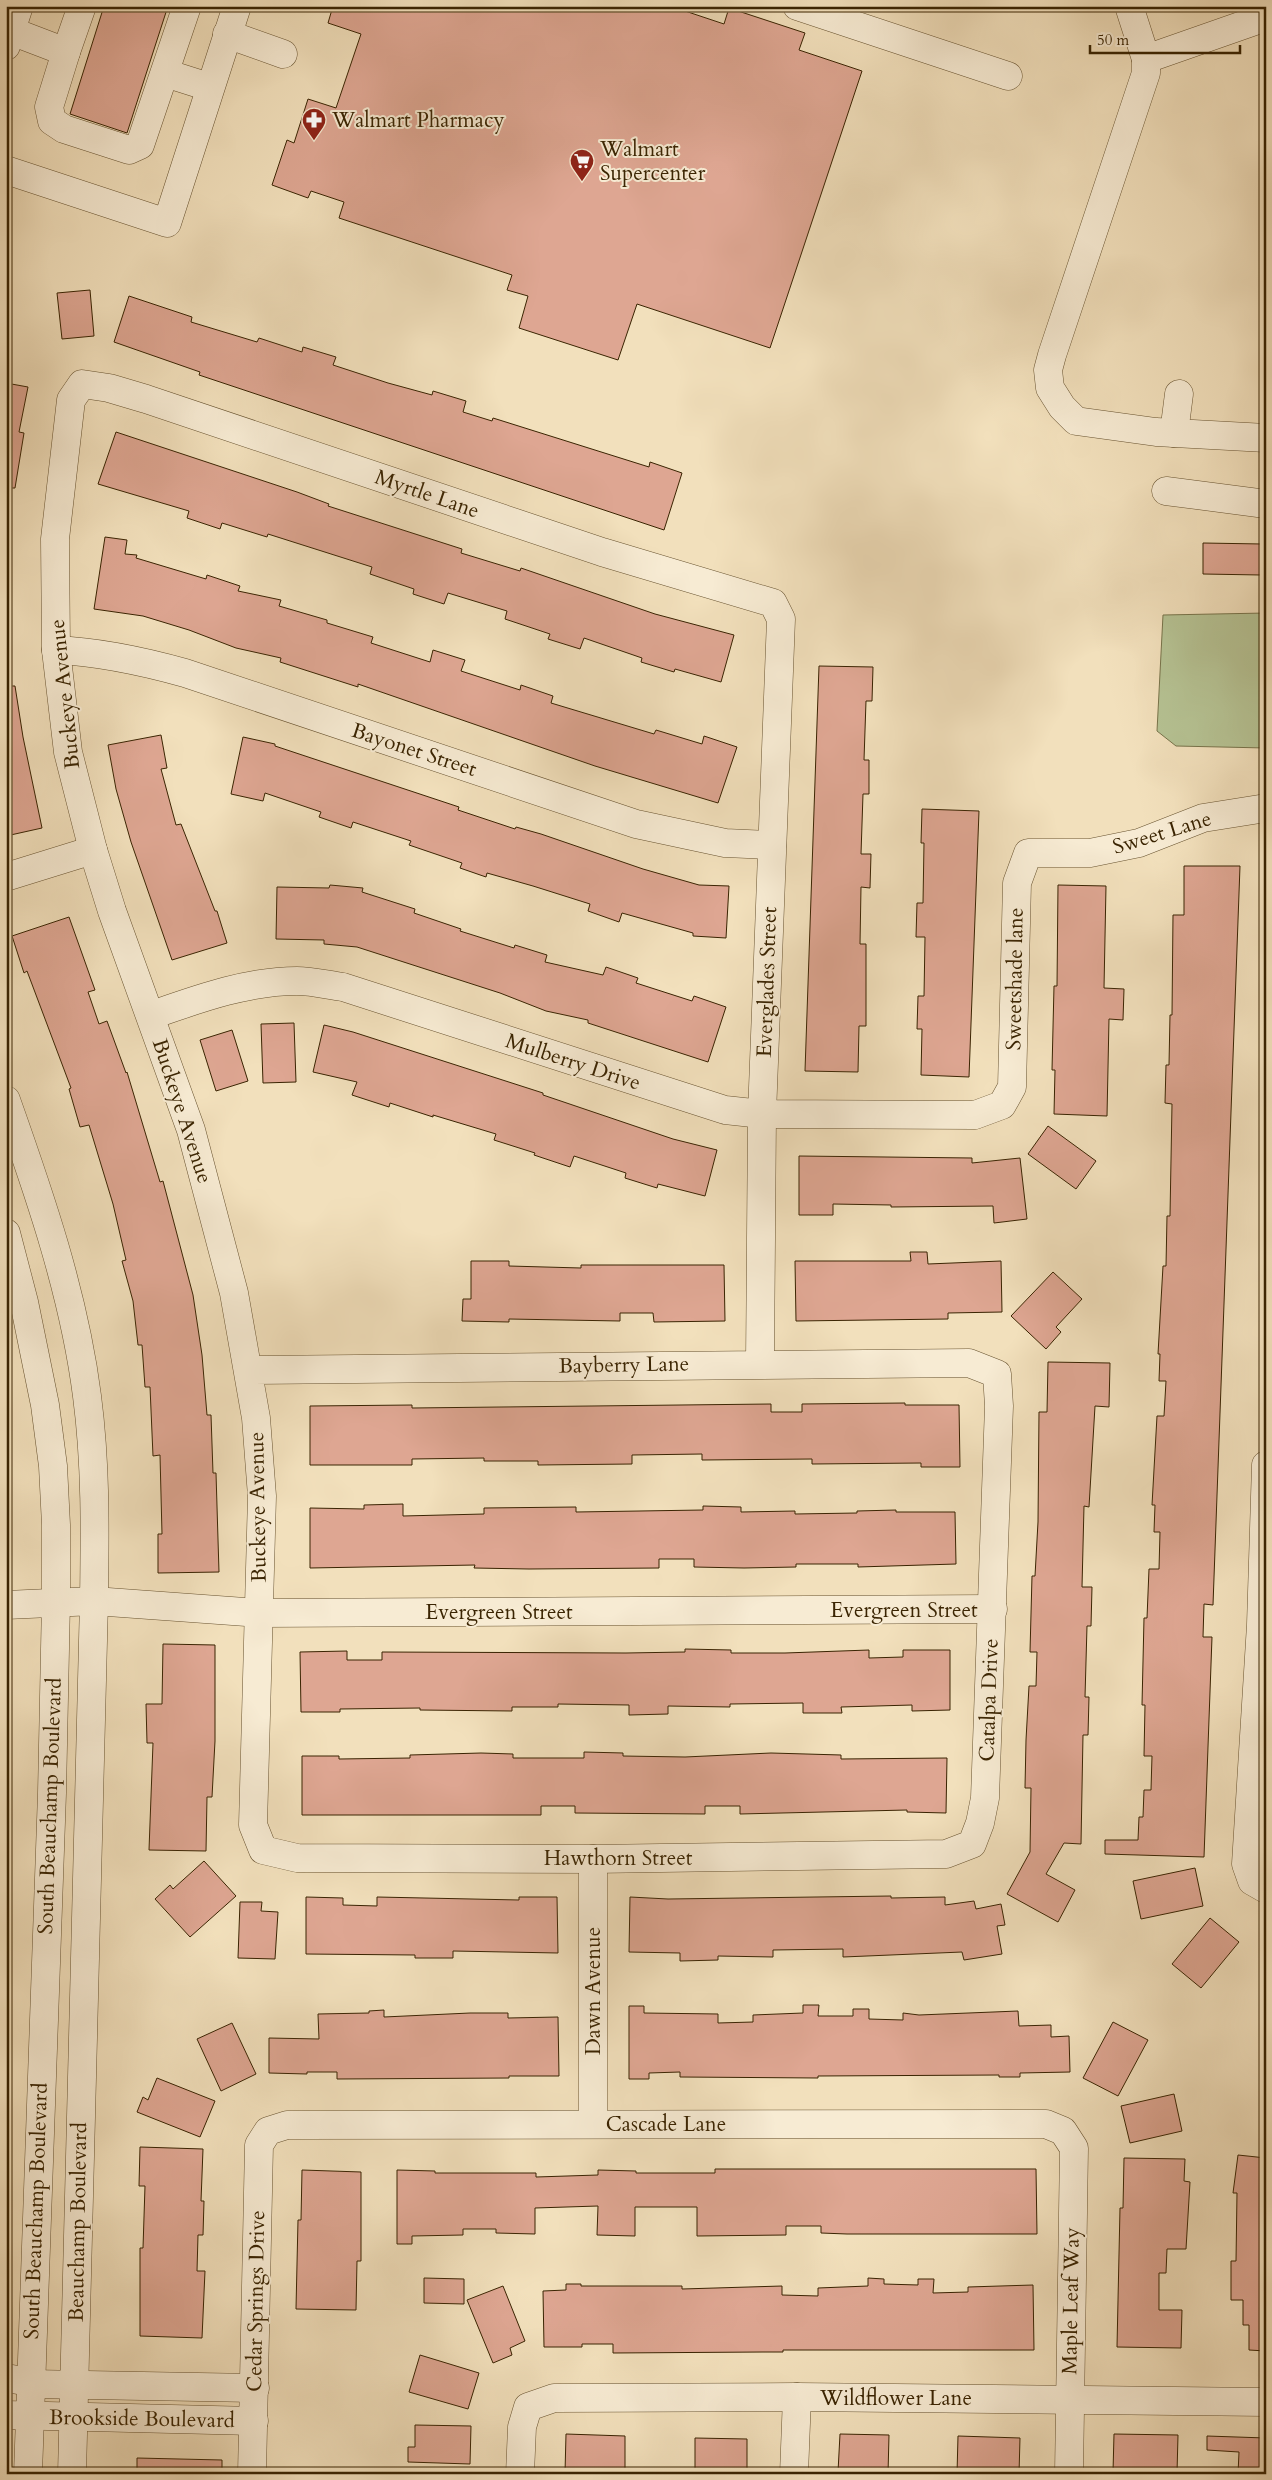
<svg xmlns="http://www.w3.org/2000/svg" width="1272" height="2480" font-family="Cardo,serif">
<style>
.green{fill:#b6c394;stroke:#78744b}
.building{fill:#dea692;stroke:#3a2402}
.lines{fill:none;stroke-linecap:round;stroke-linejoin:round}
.minor-casing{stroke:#685330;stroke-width:29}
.minor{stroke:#f7ebd3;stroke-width:28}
.labels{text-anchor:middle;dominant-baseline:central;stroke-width:4;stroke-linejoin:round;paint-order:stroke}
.poi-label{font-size:21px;fill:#3a2402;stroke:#f7ebd3;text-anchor:start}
.street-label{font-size:21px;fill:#3a2402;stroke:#f7ebd3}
</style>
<rect width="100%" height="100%" fill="#f2e0bc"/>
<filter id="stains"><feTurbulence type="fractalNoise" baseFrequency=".004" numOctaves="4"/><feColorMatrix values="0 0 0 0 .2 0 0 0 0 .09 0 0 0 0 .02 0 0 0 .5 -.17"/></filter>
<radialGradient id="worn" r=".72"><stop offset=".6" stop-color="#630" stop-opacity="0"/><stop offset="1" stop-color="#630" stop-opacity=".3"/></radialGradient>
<path class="green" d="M1266 613V748L1176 746 1157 731 1163 615Z"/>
<g class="building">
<path d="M104 6H168L127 133 70 114Z"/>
<path d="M333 6H670L724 24 729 8 805 33 799 50 862 71 770 348 637 304 618 360 519 328 528 296 507 290 512 275 339 218 344 202 311 191 308 198 272 185 287 140 294 143 308 99 336 108 361 34 328 23Z"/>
<path d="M90 290 94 336 62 339 57 293Z"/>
<path d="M129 296 192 317 191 322 257 342 259 338 302 352 303 347 336 357 333 365 388 383 432 395 433 391 466 401 463 412 492 421 493 418 649 467 650 462 682 473 664 530 199 375 200 372 114 342Z"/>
<path d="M6 383 28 387 19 432 24 433 15 488H6Z"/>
<path d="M116 432 297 492 329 504 328 506 462 549 461 553 520 571 521 568 655 614 734 635 721 682 675 669 674 672 641 662 642 658 584 638 580 649 548 639 550 634 505 619 507 611 448 593 444 604 413 594 414 589 370 574 372 567 268 534 267 537 222 523 220 529 187 518 189 511 98 484Z"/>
<path d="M105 537 127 540 125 554 137 555 136 558 206 579 207 575 240 586 238 591 281 600 279 606 327 620V623L373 637 371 643 430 662 433 650 465 660 461 671 520 690 521 685 553 696 551 703 654 734 656 730 702 744 704 736 737 747 718 803 595 766 358 684V687L280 662 281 658 236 648 189 630 143 616 94 609Z"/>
<path d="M1203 543 1262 544 1261 575 1203 574Z"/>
<path d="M819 666 873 667 872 701H866L864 760H869V794H863L861 854H871L870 888 861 887 860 944H866V1026H859L858 1072 805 1071Z"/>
<path d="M6 686H15L23 737 42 828 6 836Z"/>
<path d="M161 735 167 768 161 769 176 825 181 824 215 911H217L227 943 172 960 131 842 116 789 108 745Z"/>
<path d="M243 737 275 744V746L459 807 458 810 515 829 516 827 541 834 643 869 699 885 729 886 726 938 693 936V933L622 913 619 922 588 911 590 904 533 886 487 873 486 877 460 868 462 863 409 845 411 841 353 822 351 828 319 817 321 812 265 793 263 801 231 794Z"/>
<path d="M922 809 979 811 969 1077 921 1075 922 1029H917L918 996H924L925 937H916L917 903H923L924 843H921Z"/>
<path d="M1184 866H1240L1213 1605 1204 1604 1203 1637H1212L1204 1857 1105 1854V1840H1138L1139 1817H1143L1144 1790H1151L1152 1756H1144L1145 1705H1142L1144 1618H1147L1149 1569H1159L1160 1532H1154L1155 1505H1152L1157 1416H1164L1166 1381H1159L1160 1354H1158L1163 1266H1166L1167 1216H1170L1172 1104 1165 1103 1166 1065H1169L1170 1015H1172L1173 915H1184Z"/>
<path d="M330 885 363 888 362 892 415 909 414 913 461 929 460 931 514 948 515 945 547 955 545 962 603 975 606 967 638 978 636 983 692 1001 694 996 726 1007 708 1062 588 1023V1020L546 1011 500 993 357 947 324 944V940L276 939 277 887 329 888Z"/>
<path d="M1058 885 1106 886 1104 988 1124 989 1123 1020 1109 1019 1107 1116 1054 1114 1055 1070H1052L1054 986H1057Z"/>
<path d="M69 917 95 990 88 992 99 1024 107 1021 126 1073 127 1072 160 1182 163 1181 193 1295 202 1355 207 1415H211L213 1473H216L219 1572 158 1573V1534H162L160 1455 153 1456 150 1387H145L142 1345H138L133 1301 122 1261 126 1260 113 1204 89 1125 80 1127 69 1089 71 1088 27 971 24 973 12 936Z"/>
<path d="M294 1023 296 1082 263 1083 261 1024Z"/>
<path d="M324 1025 353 1032 543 1093V1095L673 1139 717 1150 705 1196 658 1184 657 1188 625 1178 626 1173 574 1156 570 1167 534 1155 535 1153 494 1140 496 1134 433 1115V1117L390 1103 389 1107 352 1095 357 1082 313 1072Z"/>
<path d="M232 1030 248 1081 216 1091 200 1040Z"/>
<path d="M1048 1126 1096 1161 1076 1189 1028 1154Z"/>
<path d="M799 1156 972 1158V1163L1020 1158 1027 1219 994 1223 993 1206 891 1207V1205L833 1204V1215H799Z"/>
<path d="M910 1252H927L928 1264 1001 1261 1002 1312 948 1313V1319L796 1321 795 1261H911Z"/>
<path d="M471 1261H509V1266L581 1268V1265H724L725 1321 654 1322 653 1313H620V1321L509 1319V1322L462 1321 463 1299H471Z"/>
<path d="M1053 1272 1082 1299 1056 1327 1061 1332 1046 1349 1011 1316Z"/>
<path d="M1048 1362 1110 1363 1109 1407 1095 1406 1089 1507 1084 1506 1082 1587H1092L1091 1626H1087L1085 1697H1089L1088 1735H1083L1081 1844 1064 1843 1046 1874 1075 1890 1058 1922 1007 1894 1030 1852 1031 1788H1025L1026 1740 1029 1686H1036L1037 1652H1030L1032 1576H1035L1038 1522 1039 1412H1047Z"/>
<path d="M905 1403V1405H959L960 1467H921V1463L812 1464V1459L702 1460V1454L632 1455V1464L538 1465V1461H484V1458L412 1459V1465H310V1406L412 1405V1408L771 1404V1412H802V1404Z"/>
<path d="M403 1504V1516L484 1514V1508L576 1507V1512L703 1510V1506L741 1507V1512L795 1511V1514L857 1513V1511L896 1510V1512H955L956 1564 858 1567V1564H796V1567L744 1568 694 1567V1559H659V1568L529 1569 474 1568 475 1565 310 1568V1508L364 1509V1505Z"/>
<path d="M163 1644 215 1645V1741L212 1797H207L206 1851 149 1850 153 1743H147L146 1704H162Z"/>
<path d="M685 1649 731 1650V1653H785L869 1650V1658L903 1657V1650H950V1710L912 1711V1705L841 1707 842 1713H803V1703L730 1704V1707L668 1706V1714L629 1715V1705L558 1704V1707H512V1711L420 1710V1708L340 1709V1712H301L300 1652 347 1651V1660H382V1652L626 1653 685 1652Z"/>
<path d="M584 1752 623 1753V1756L685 1757 771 1753 841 1755V1759L947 1758 946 1813 907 1812V1810L740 1814V1806H705V1814L575 1813V1806H541V1815H302V1756H339V1759L410 1758V1755L481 1753 513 1754V1758H584Z"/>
<path d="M204 1861 236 1896 190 1937 155 1899 170 1885 173 1889Z"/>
<path d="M1195 1868 1203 1906 1141 1919 1133 1881Z"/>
<path d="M891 1896V1898L945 1897V1905L974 1901 976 1909 1001 1904 1005 1925 997 1926 1002 1954 964 1960 962 1952 843 1957V1949L773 1950V1957L718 1956V1960L680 1961V1953L629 1952 630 1897 668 1899Z"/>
<path d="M306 1897 343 1898V1905L377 1906V1897L519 1900V1897H557L558 1953 453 1951V1958H415V1955L306 1954Z"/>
<path d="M240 1902H262L261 1911 278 1912 275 1959 238 1958Z"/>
<path d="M1210 1918 1239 1942 1201 1988 1172 1964Z"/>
<path d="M803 2005H819L818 2016H853V2009H869V2019L903 2020V2013L919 2015 1018 2011 1019 2026 1051 2025V2037L1069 2036 1070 2072 1020 2073V2077H999V2075L818 2076V2078L680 2077V2072L649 2073V2079H629V2006H644V2013L718 2014V2023L753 2022V2015L803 2013Z"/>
<path d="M384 2010V2017L470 2013H508V2018L558 2017 559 2076H509V2078L337 2079V2072H307V2074L269 2073V2038L319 2039 318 2014 369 2013V2011Z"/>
<path d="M1113 2022 1148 2040 1118 2096 1083 2078Z"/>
<path d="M232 2023 256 2074 221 2091 197 2039Z"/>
<path d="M157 2078 215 2101 200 2137 137 2112 143 2097 148 2100Z"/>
<path d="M1174 2094 1182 2131 1130 2143 1121 2106Z"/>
<path d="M140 2147 203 2149 201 2201H204L203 2235H198L197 2271H205L202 2338 140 2336V2248H143L145 2186H139Z"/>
<path d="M1238 2155 1266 2158V2351L1249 2350V2325H1243V2300H1231V2261H1236L1237 2193H1233Z"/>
<path d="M1124 2158 1185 2159 1184 2181 1190 2182 1186 2249H1167L1166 2273H1159V2310H1182L1181 2348 1117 2347 1120 2208H1123Z"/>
<path d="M715 2169H1036L1037 2234H847L821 2233V2226H786V2235L697 2236V2207H635V2236L597 2235 598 2206 535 2208V2234L496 2233V2229H463V2235L412 2236V2244H397V2170L435 2171V2173H536V2177L598 2175V2170L636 2171V2173H715Z"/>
<path d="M302 2170 361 2172V2261H357L356 2310 296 2309 298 2220H301Z"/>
<path d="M424 2278 464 2279V2304L424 2303Z"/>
<path d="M868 2278 884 2279V2284L918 2285V2279H934L933 2293 968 2292V2287L1033 2285 1034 2350H783V2352H762L613 2353V2344H582V2347H544L543 2291 566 2290V2284H581V2286H682V2289L782 2286V2295L818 2296V2288L868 2286Z"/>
<path d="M503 2286 525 2341 510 2348 512 2355 493 2363 467 2300Z"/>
<path d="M420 2355 479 2373 468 2409 409 2392Z"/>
<path d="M415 2425 471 2426 470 2464 408 2462V2447H415Z"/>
<path d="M566 2434 625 2436V2474L565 2473Z"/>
<path d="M840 2434 889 2435 888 2474 838 2472Z"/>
<path d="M1114 2434 1178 2435 1177 2473 1113 2472Z"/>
<path d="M958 2436 1020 2438 1019 2474H957Z"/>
<path d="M1207 2436 1266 2438V2474H1238L1239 2452 1207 2450Z"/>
<path d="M695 2438 747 2439V2474H695Z"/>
<path d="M137 2458 222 2460V2474H137Z"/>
</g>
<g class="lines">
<defs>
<g id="minor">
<path d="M797 6 1008 76"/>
<path d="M1129 6 1146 59 1266 17"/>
<path d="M11 31 66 52 49 107 52 121 64 129 129 150 140 145 187 6"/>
<path d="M227 34 283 54"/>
<path d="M6 46 19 6"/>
<path d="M66 52 82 6"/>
<path d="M1146 59V73L1052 355 1048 370 1050 388 1062 407 1076 421 1156 432 1266 438"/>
<path d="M165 73 209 87"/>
<path d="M6 170 167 223 237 6"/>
<path d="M1174 433 1179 394"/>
<path d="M1166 491 1266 504"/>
<path d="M56 650C101 652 142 661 185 673L636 824 725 843 772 845"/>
<path d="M6 877 93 850"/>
<path d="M152 1015C198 999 247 981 297 981 312 981 328 985 343 987L725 1110 762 1114 975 1115 1002 1105 1012 1087 1017 883 1028 853H1090L1139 843 1203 818 1266 808"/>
<path d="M6 1100C40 1196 74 1294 87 1396 96 1464 95 1532 94 1601L72 2474"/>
<path d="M6 1233 24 1302 45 1405 53 1466 56 1525V1601L52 1793 28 2474"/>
<path d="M248 1370 969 1363 997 1374 999 1406 985 1798 980 1823 972 1844 946 1854 593 1859 297 1858 263 1850 253 1825 262 1496 256 1418 234 1293 191 1130 112 911 93 850 68 752 56 650 55 539 71 400 82 384 109 388 146 399 602 552 773 603 781 619 762 1114 760 1363"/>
<path d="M1266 1465 1261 1625 1246 1864 1252 1881 1266 1889"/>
<path d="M6 1605 94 1601 260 1613 993 1609"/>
<path d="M593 2124V1859"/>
<path d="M6 2378 30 2382"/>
<path d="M30 2384 255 2388"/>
<path d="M6 2415 254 2421"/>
<path d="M252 2474 259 2145 268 2131 287 2125 1046 2124 1063 2131 1074 2148 1069 2474"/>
<path d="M520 2474 522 2427 528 2407 554 2398 797 2397 1266 2402"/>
<path d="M794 2474 797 2397"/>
</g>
</defs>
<use href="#minor" class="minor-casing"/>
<use href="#minor" class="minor"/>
</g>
<defs>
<symbol id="pharmacy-pin" viewBox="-11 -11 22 30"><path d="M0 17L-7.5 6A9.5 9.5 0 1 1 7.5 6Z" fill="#8f2418" stroke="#f7ebd3"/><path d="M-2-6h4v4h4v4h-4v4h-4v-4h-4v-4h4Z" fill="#fff"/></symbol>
<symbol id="supermarket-pin" viewBox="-11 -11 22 30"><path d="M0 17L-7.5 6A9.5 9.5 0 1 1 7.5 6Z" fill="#8f2418" stroke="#f7ebd3"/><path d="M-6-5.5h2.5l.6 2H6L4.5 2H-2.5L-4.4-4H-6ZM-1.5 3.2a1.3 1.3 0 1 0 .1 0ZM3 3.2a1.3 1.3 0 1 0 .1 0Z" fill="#fff"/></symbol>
</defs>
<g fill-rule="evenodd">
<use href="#pharmacy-pin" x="300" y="106" width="28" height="38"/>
<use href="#supermarket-pin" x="568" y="147" width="28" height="38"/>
</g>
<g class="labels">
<g class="poi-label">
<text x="332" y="120">Walmart Pharmacy</text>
<text x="600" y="149">Walmart<tspan x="600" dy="24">Supercenter</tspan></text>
</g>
<g class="street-label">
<text transform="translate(427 494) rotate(19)">Myrtle Lane</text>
<text transform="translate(65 694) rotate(-96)">Buckeye Avenue</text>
<text transform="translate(414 750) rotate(18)">Bayonet Street</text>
<text transform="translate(1162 833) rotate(-17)">Sweet Lane</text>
<text transform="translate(1015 979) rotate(-89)">Sweetshade lane</text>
<text transform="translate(767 982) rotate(-88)">Everglades Street</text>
<text transform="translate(573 1062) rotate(18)">Mulberry Drive</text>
<text transform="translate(182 1111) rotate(72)">Buckeye Avenue</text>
<text transform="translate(624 1365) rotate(-1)">Bayberry Lane</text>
<text transform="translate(258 1507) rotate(-91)">Buckeye Avenue</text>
<text x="904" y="1610">Evergreen Street</text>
<text x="499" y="1612">Evergreen Street</text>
<text transform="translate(989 1700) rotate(-88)">Catalpa Drive</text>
<text transform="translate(50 1806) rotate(-88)">South Beauchamp Boulevard</text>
<text x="618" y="1858">Hawthorn Street</text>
<text transform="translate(593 1991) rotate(-90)">Dawn Avenue</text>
<text x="666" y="2124">Cascade Lane</text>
<text transform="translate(36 2211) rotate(-88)">South Beauchamp Boulevard</text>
<text transform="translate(78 2222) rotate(-89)">Beauchamp Boulevard</text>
<text transform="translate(256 2301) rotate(-89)">Cedar Springs Drive</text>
<text transform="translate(1071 2301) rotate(-89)">Maple Leaf Way</text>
<text x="896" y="2398">Wildflower Lane</text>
<text transform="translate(142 2419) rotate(1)">Brookside Boulevard</text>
</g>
</g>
<rect width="1272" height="2480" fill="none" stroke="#f2e0bc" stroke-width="25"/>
<rect x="8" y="8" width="1257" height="2465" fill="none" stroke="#3a2402" stroke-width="2.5"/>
<rect x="12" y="12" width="1247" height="2455" fill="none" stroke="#3a2402"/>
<path d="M1090 45v8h150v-8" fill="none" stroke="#3a2402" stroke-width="2.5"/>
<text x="1097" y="45" font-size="15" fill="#3a2402" stroke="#f7ebd3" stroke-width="4" paint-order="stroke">50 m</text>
<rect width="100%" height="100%" filter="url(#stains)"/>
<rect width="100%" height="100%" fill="url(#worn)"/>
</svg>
